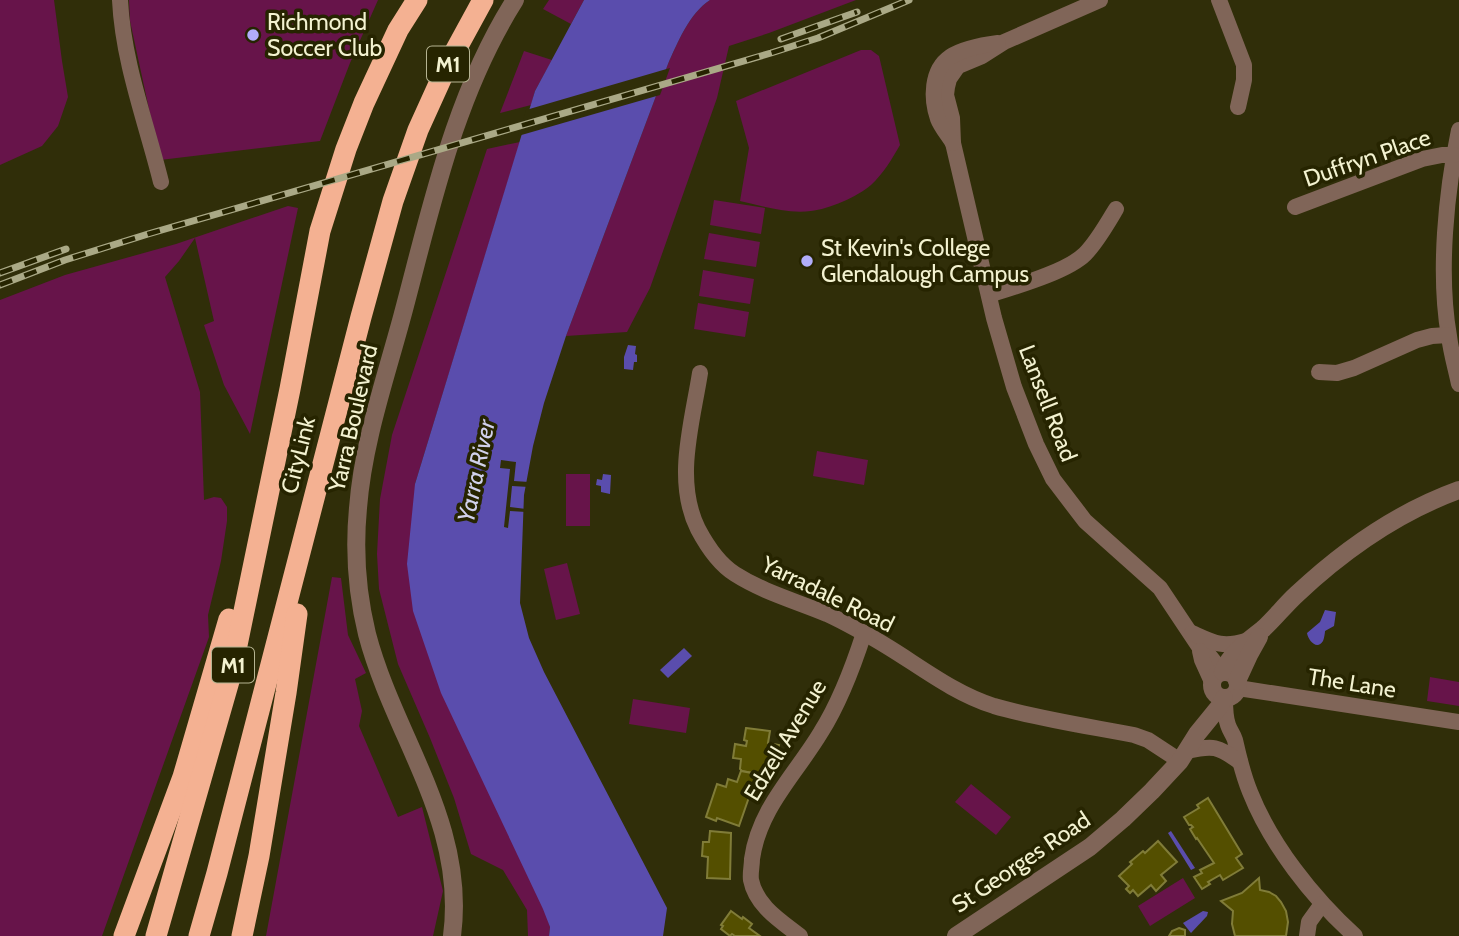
<svg xmlns="http://www.w3.org/2000/svg" width="1459" height="936" font-family="Cabin,sans-serif">
<style>
.green{fill:#67144a}
.water{fill:#5a4dad}
.pier{fill:#302e09}
.building{fill:#544f00;stroke:#807c38;stroke-width:2}
.lines{fill:none;stroke-linecap:round;stroke-linejoin:round}
.minor{stroke:#806558;stroke-width:16}
.tertiary{stroke:#806558;stroke-width:18}
.motorway{stroke:#f4b192;stroke-width:21}
.rail-casing{stroke:#aaa986;stroke-width:7}
.rail{stroke:#262400;stroke-width:4.5;stroke-dasharray:13;stroke-linecap:butt}
.poi-dot{fill:#b1adfa;stroke:#262400;stroke-width:2.5}
.labels{text-anchor:middle;dominant-baseline:central;stroke-width:7;stroke-linejoin:round;paint-order:stroke}
.shield{fill:#262400;stroke:#b6b492;stroke-width:2}
.shield-label{font-size:21px;font-weight:bold;fill:#f3f2d0}
.poi-label{font-size:23px;fill:#f3f2d0;stroke:#262400;text-anchor:start}
.street-label{font-size:23px;fill:#f3f2d0;stroke:#262400}
.water-label{font-size:24px;font-style:italic;fill:#d1d1eb;stroke:#262400}
</style>
<rect width="100%" height="100%" fill="#302e09"/>
<g class="green">
<path d="M0 0H54L62 61 68 97 58 126 42 146 0 165Z"/>
<path d="M129 0H378L350 63 320 141 160 160 130 21Z"/>
<path d="M549 0H584L571 24 543 9Z"/>
<path d="M710 0H856L769 33 729 46 717 98 650 288 627 332 566 336 668 64C678 42 689 14 710 0Z"/>
<path d="M861 50H871L879 56 900 145C892 159 883 174 871 185 857 197 829 209 811 211 787 214 762 206 740 201L749 148 736 101Z"/>
<path d="M524 51 552 60 535 91 531 105 500 113Z"/>
<path d="M520 142 415 484 550 927 549 936H528L527 910 503 870 471 854 454 798 430 738 398 664 379 589 377 554 380 499 392 435 487 149Z"/>
<path d="M714 200 765 208 761 234 710 225Z"/>
<path d="M288 206 298 208 250 434 224 385 204 325 214 321 195 238 179 261 165 277 200 392 204 500 214 497 221 498 227 507V521L221 561 208 615 209 637 102 936H0V300L65 275 176 244Z"/>
<path d="M709 233 760 242 756 267 704 259Z"/>
<path d="M703 270 754 279 750 304 699 296Z"/>
<path d="M698 303 749 312 745 337 694 329Z"/>
<path d="M817 451 868 460 864 485 813 476Z"/>
<rect x="566" y="474" width="24" height="52"/>
<path d="M567 563 580 614 556 620 544 569Z"/>
<path d="M332 577 341 578 348 635 366 673 355 679 362 711 359 726 398 817 422 807 443 891 433 936H266Z"/>
<path d="M1430 677 1459 682V706L1427 701Z"/>
<path d="M633 699 690 708 686 733 629 724Z"/>
<path d="M971 784 1011 817 996 835 955 802Z"/>
<path d="M1183 878 1195 898 1150 926 1138 906Z"/>
</g>
<g class="water">
<path d="M584 0H710C689 14 678 42 668 64L566 336 544 403 533 446 524 495 520 603 529 638 544 672 667 908 663 936H549L550 927 543 909 441 693 413 611 407 564 415 484 535 91Z"/>
<path d="M628 345 636 346 635 354 637 355V362H634L633 370 624 369V357Z"/>
<path d="M603 474 611 475 610 494 601 492V486L596 485 597 479 602 480Z"/>
<path d="M1325 610 1336 612 1334 626 1325 631C1325 633 1324 639 1323 641 1317 651 1308 640 1307 633L1320 622Z"/>
<path d="M684 648 692 656 668 678 660 670Z"/>
<path d="M1171 831 1195 868 1191 870 1168 833Z"/>
<path d="M1203 911 1208 912 1207 916 1191 933 1183 923Z"/>
</g>
<g class="pier">
<path d="M670 68 660 95 518 136 526 110Z"/>
<path d="M501 460 516 462 514 481 529 482V487L512 486 510 507 526 509V512L510 511 508 528 504 527 510 469 500 468Z"/>
</g>
<g class="building">
<path d="M746 728 770 731 768 743 779 745 776 767 770 766 768 773 764 772V775L742 771 740 769 741 759 733 758 735 744 746 746 747 741 744 740Z"/>
<path d="M741 771 757 774 739 826 717 818 716 821 706 817 717 784 726 787 728 779 737 782Z"/>
<path d="M1208 798 1242 854 1236 858 1243 868 1223 880 1220 875 1208 882 1210 884 1202 889 1194 877 1202 873 1200 870 1214 863 1197 838 1196 839 1190 829 1193 827 1191 825H1189L1184 817 1199 808 1197 805Z"/>
<path d="M710 831 731 833 730 879 707 878 708 857 702 856 703 842H709Z"/>
<path d="M1158 841 1177 862 1161 875 1166 881 1156 891 1151 885 1138 896 1133 890 1130 893 1126 889 1129 886 1119 876 1132 864 1130 862 1143 851 1145 853Z"/>
<path d="M1259 878 1260 890 1269 892 1276 896 1281 902 1286 911 1288 922 1286 936H1235L1232 924 1233 911 1221 901 1242 893Z"/>
<path d="M731 911 742 919 743 917 752 924 749 928 760 936H735L732 934 730 936 721 929 723 926 721 925Z"/>
<path d="M1179 928 1185 930V936H1169L1172 931Z"/>
</g>
<g class="lines">
<g class="minor">
<path d="M120 0C123 62 146 122 161 182"/>
<path d="M1100 0 1004 42 982 56 958 66 949 79 947 87 946 95 952 118 953 143 994 318 1014 387 1036 444 1053 479 1085 521 1160 588 1198 645 1208 654 1222 672"/>
<path d="M1219 0 1244 65V80L1238 107"/>
<path d="M1459 130C1446 193 1438 273 1449 336 1451 353 1456 369 1459 384"/>
<path d="M953 143C948 135 941 127 938 119 931 99 931 70 950 57 964 48 982 45 998 43"/>
<path d="M1295 207 1422 159 1442 155H1454"/>
<path d="M989 295C1013 287 1067 272 1085 254 1097 242 1107 224 1116 209"/>
<path d="M1319 372 1337 373 1354 368 1417 340 1432 336 1448 335"/>
<path d="M700 373C692 424 674 481 698 529 707 546 719 564 735 574 763 592 796 601 827 614 838 619 849 625 860 631 906 654 944 690 994 706 1039 719 1087 726 1134 735L1148 740 1180 761"/>
<path d="M1192 633C1214 643 1222 648 1246 641"/>
<path d="M1200 651 1202 660 1212 682"/>
<path d="M1238 688 1459 722"/>
<path d="M1225 698C1225 707 1225 717 1228 725 1230 731 1233 734 1235 740 1239 758 1243 775 1250 792 1271 845 1313 898 1355 936"/>
<path d="M1187 751C1213 745 1218 746 1240 762"/>
<path d="M800 936C781 921 756 906 751 880 750 873 752 866 752 859 759 808 796 774 821 732 840 702 853 667 864 633"/>
<path d="M1307 936 1309 922 1322 904"/>
</g>
<g class="tertiary">
<circle cx="1225" cy="685" r="13"/>
<path d="M1223 672C1231 652 1247 642 1263 629 1275 618 1285 605 1297 594 1344 550 1398 512 1459 490"/>
<path d="M1237 681 1249 655 1259 637"/>
<path d="M452 936C467 823 394 737 367 634 357 593 354 550 358 508 363 443 385 380 402 317 431 209 454 96 515 0"/>
<path d="M956 936 1090 847 1123 819 1152 791 1180 761 1197 734 1219 707 1224 698"/>
</g>
<g class="motorway">
<path d="M124 936 183 777 229 619"/>
<path d="M156 936 231 674 290 389 320 231 346 149 364 103 398 30 417 0"/>
<path d="M199 936 217 873 361 317 393 201 418 130 447 66 483 0"/>
<path d="M242 936 259 856 286 693 297 614"/>
</g>
<defs>
<g id="rail">
<path d="M781 39 857 12"/>
<path d="M0 273 66 249"/>
<path d="M0 285 65 260 148 234 771 53 818 38 909 0"/>
</g>
</defs>
<use href="#rail" class="rail-casing"/>
<use href="#rail" class="rail"/>
</g>
<g class="poi-dot">
<circle cx="253" cy="35" r="7"/>
<circle cx="807" cy="261" r="7"/>
</g>
<g class="labels">
<g class="shield">
<rect x="427" y="46.5" width="42" height="35" rx="5"/>
<rect x="212" y="647.5" width="42" height="35" rx="5"/>
</g>
<g class="shield-label">
<text x="448" y="64">M1</text>
<text x="233" y="665">M1</text>
</g>
<g class="poi-label">
<text x="267" y="22">Richmond<tspan x="267" dy="26">Soccer Club</tspan></text>
<text x="821" y="248">St Kevin's College<tspan x="821" dy="26">Glendalough Campus</tspan></text>
</g>
<g class="street-label">
<text transform="translate(1367 158) rotate(-19)">Duffryn Place</text>
<text transform="translate(1048 403) rotate(69)">Lansell Road</text>
<text transform="translate(353 418) rotate(-77)">Yarra Boulevard</text>
<text transform="translate(298 455) rotate(-76)">CityLink</text>
<text transform="translate(828 594) rotate(26)">Yarradale Road</text>
<text transform="translate(1352 683) rotate(9)">The Lane</text>
<text transform="translate(785 740) rotate(-59)">Edzell Avenue</text>
<text transform="translate(1021 862) rotate(-34)">St Georges Road</text>
</g>
<g class="water-label">
<text transform="translate(476 471) rotate(-78)">Yarra River</text>
</g>
</g>
</svg>
